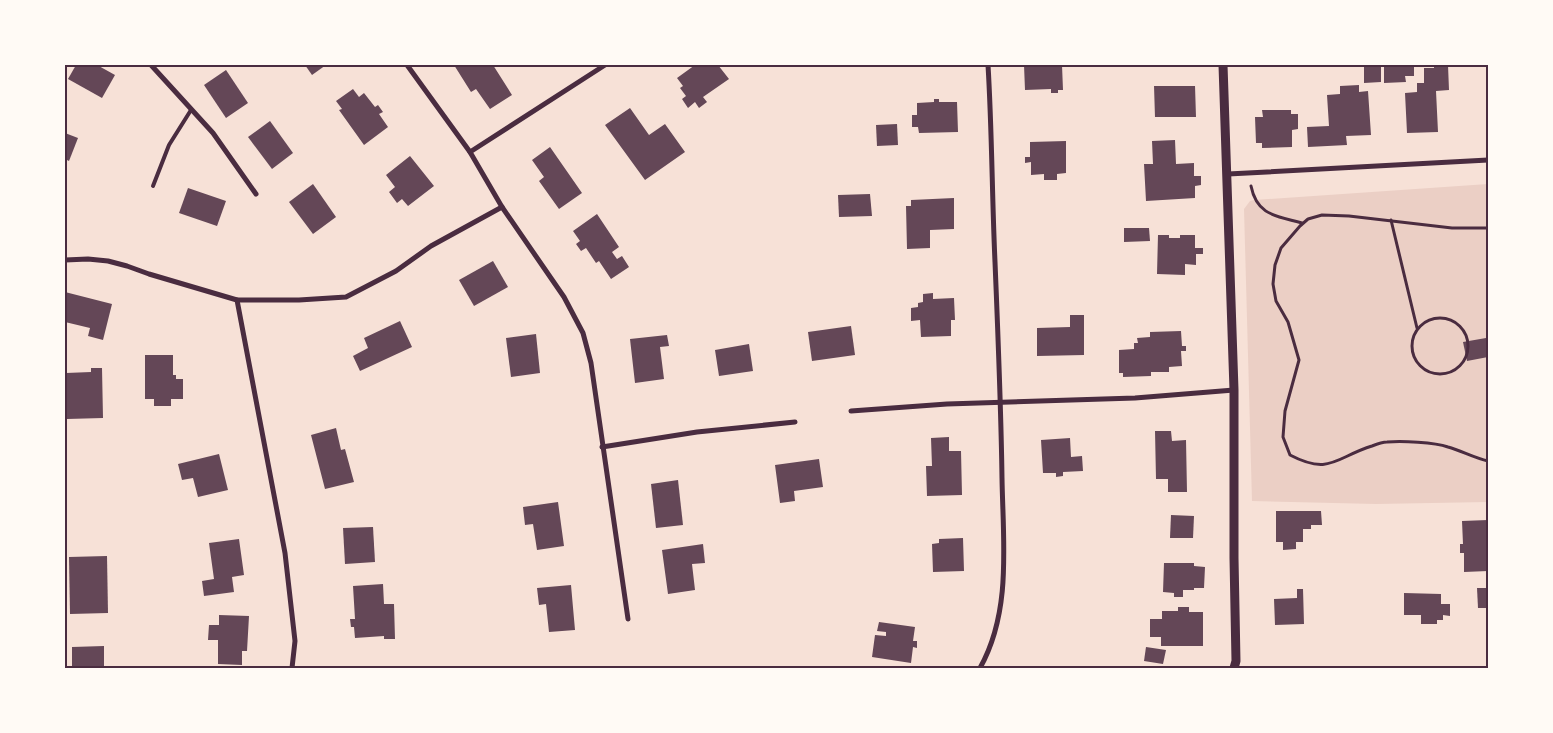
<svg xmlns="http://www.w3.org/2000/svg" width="1553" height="733" font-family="'IBM Plex Serif',serif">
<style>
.green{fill:#ebcfc5}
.building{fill:#644757}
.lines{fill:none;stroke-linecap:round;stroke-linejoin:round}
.path{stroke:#4a2c40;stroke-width:3}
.service{stroke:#4a2c40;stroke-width:4}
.minor{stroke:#4a2c40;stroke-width:5}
.tertiary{stroke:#4a2c40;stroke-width:9}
.neatline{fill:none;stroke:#4a2c40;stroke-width:2}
</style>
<rect width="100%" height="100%" fill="#f7e1d7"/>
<path class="green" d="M1488 184V502L1376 504 1252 501 1244 209 1250 201 1254 200Z"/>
<g class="building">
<path d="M76 65H97L115 75 102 98 68 79Z"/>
<path d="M305 65H326L312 75Z"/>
<path d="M454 65H493L512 95 490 109 476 89 471 92Z"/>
<path d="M695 65H718L729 79 703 97 707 102 699 108 695 102 688 108 682 99 686 96 680 88 683 86 677 78Z"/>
<path d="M1024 65H1062L1063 90H1058V93H1051V89L1025 90Z"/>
<path d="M1364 65H1381V82L1364 83Z"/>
<path d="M1384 65H1414V76H1405L1406 82 1384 83Z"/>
<path d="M1434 65H1448L1449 90 1436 91 1438 132 1407 133 1405 93 1417 92V83H1424V68H1434Z"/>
<path d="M226 70 248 103 226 118 204 85Z"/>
<path d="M1359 85V92L1368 91 1371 135 1346 136 1347 145 1308 147 1307 127 1329 126 1327 95 1340 94V86Z"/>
<path d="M1154 86H1195L1196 117H1155Z"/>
<path d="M353 89 359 97 364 93 375 107 378 105 383 112 379 114 388 127 364 145 339 110 342 109 336 101Z"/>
<path d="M934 99H939V102H957L958 132 919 133 918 127H912V115H917V103L934 102Z"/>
<path d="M630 108 649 135 665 124 685 152 645 180 605 125Z"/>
<path d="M1262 110H1291V114H1298V129L1292 130V147L1262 148V143H1256L1255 117H1263Z"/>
<path d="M270 121 293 153 272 169 248 137Z"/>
<path d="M897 124 898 145 877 146 876 125Z"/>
<path d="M65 133 78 138 69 161 65 159Z"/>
<path d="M1175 140 1176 164 1194 163V176H1201V185L1195 186V198L1146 201 1144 164H1153L1152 141Z"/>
<path d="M1066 141V173L1057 174V180H1044V174L1031 175V162L1025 163V157H1030V142Z"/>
<path d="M550 147 582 193 559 209 539 181 544 177 532 160Z"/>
<path d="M410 156 434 186 408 206 402 199 397 203 389 192 395 187 386 175Z"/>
<path d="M313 184 336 217 313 234 289 202Z"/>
<path d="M188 188 226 201 217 226 179 213Z"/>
<path d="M870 194 872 216 839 217 838 195Z"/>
<path d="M954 198V229L930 230V248L907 249 906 206H911V200Z"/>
<path d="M597 214 619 247 612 252 617 259 622 256 629 267 611 279 599 261 596 263 586 248 581 251 576 244 580 241 573 231Z"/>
<path d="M1124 228H1149L1150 241 1124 242Z"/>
<path d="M1158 235H1169V238H1180V235H1195V248H1203V254H1196V265L1185 264V275L1157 274Z"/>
<path d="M493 261 508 287 474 306 459 280Z"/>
<path d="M65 292 112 304 103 340 88 336 90 328 65 322Z"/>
<path d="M933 293V299L954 298 955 320H951V336L921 337 920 320 911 321V308L918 307V303L923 302V294Z"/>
<path d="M1070 315H1084V355L1037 356V328L1070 327Z"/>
<path d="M400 321 412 347 360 371 353 356 368 348 364 338Z"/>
<path d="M851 326 855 355 812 361 808 332Z"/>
<path d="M1181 331 1182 346H1186V351H1181L1182 366 1169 367V372H1151V376L1123 377V373H1119V350L1134 349V343H1138L1137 338 1150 337V332Z"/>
<path d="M536 334 540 373 511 377 506 338Z"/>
<path d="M667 335 669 346 660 347 664 379 635 383 630 339Z"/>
<path d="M1486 338 1488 357 1467 361 1463 342Z"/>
<path d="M749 344 753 371 719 376 715 350Z"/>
<path d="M145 355H173V375H176V379H183V399H171V406H154V399H145Z"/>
<path d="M91 368H102L103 418 67 419 66 373 91 372Z"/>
<path d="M336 428 341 450 345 449 354 482 325 489 311 435Z"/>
<path d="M1155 431H1171L1172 441 1186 440 1187 492H1168V479H1156Z"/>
<path d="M949 437V451H961L962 495 927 496 926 466H932L931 438Z"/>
<path d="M1070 438 1071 457 1082 456 1083 471 1063 472V476L1056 477V473H1043L1041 440Z"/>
<path d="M219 454 228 490 198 497 193 478 182 480 178 464Z"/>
<path d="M819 459 823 487 794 491 795 501 780 503 775 465Z"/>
<path d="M678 480 683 525 656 528 651 484Z"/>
<path d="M558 502 564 546 537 550 533 524 525 525 523 507Z"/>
<path d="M1276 511H1321L1322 525H1311V529H1303V542H1296V549L1283 550V542H1276Z"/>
<path d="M1171 515 1194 516 1193 538H1170Z"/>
<path d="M1488 520V571L1464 572V553H1460V544H1463L1462 521Z"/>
<path d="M373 527 375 562 345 564 343 528Z"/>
<path d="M963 538 964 571 933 572 932 544 939 543V539Z"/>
<path d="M239 539 244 575 232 577 234 592 204 596 202 581 214 579 209 543Z"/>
<path d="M703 544 705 563 692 564 695 590 668 594 662 550Z"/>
<path d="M107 556 108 613 70 614 69 557Z"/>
<path d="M1164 563H1194V566L1205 567 1204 588H1194V590H1183V597H1174V593L1163 592Z"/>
<path d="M383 584 384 604H394L395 639H384V636L355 638 354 627H351L350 619H355L353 586Z"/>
<path d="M571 585 575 630 549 632 546 604 539 605 537 588Z"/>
<path d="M1477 588H1488V608H1478Z"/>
<path d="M1297 589H1303L1304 624 1275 625 1274 599 1297 598Z"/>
<path d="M1404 593 1441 594V604H1450V616L1443 615V620H1437V624H1421V615H1404Z"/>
<path d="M1178 607H1189V612H1203V646H1161V637H1150V619H1162V611H1178Z"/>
<path d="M219 615 249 616 247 651H242V665L218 664V640H208L209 625H219Z"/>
<path d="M879 622 915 627 913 641H917V648L913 647 911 663 872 657 875 635 886 636V632L877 631Z"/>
<path d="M104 646V668H72V647Z"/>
<path d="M1146 647 1166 650 1163 664 1144 661Z"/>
</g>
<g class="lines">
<g class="path">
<path d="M1251 186C1257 216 1277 216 1302 223"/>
<path d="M1391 220 1417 328"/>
<path d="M1488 228H1452L1349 216 1322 215 1308 219 1300 226 1281 248 1275 265 1273 284 1276 301 1288 322 1299 360 1285 411 1283 437 1290 455C1330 476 1336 457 1372 446 1377 444 1382 442 1387 442 1402 441 1434 442 1448 447 1462 451 1474 458 1488 461"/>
<circle cx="1440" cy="346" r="28"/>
</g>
<path class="service" d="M153 186 169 145 191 110"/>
<g class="minor">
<path d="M151 65 213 133 256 194"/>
<path d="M407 65 470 152 502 207 564 297 583 333 591 363 628 619"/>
<path d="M470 152 605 65"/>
<path d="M1228 174 1488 160"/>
<path d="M65 260 88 259 108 261 127 266 149 274 237 300H299L346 297 396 271 431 246 502 207"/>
<path d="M237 300 285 553 295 641 292 668"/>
<path d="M851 411 947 404 1135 398 1234 390"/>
<path d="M602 447 697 432 795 422"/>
<path d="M980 668C1012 611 1003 542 1002 478 1001 406 998 334 995 262 992 197 992 131 988 65"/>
</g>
<path class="tertiary" d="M1223 65 1234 390V558L1236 661 1234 668"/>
</g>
<rect width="1553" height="733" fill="none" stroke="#fffaf5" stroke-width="132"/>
<rect x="66" y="66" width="1421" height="601" class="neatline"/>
</svg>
